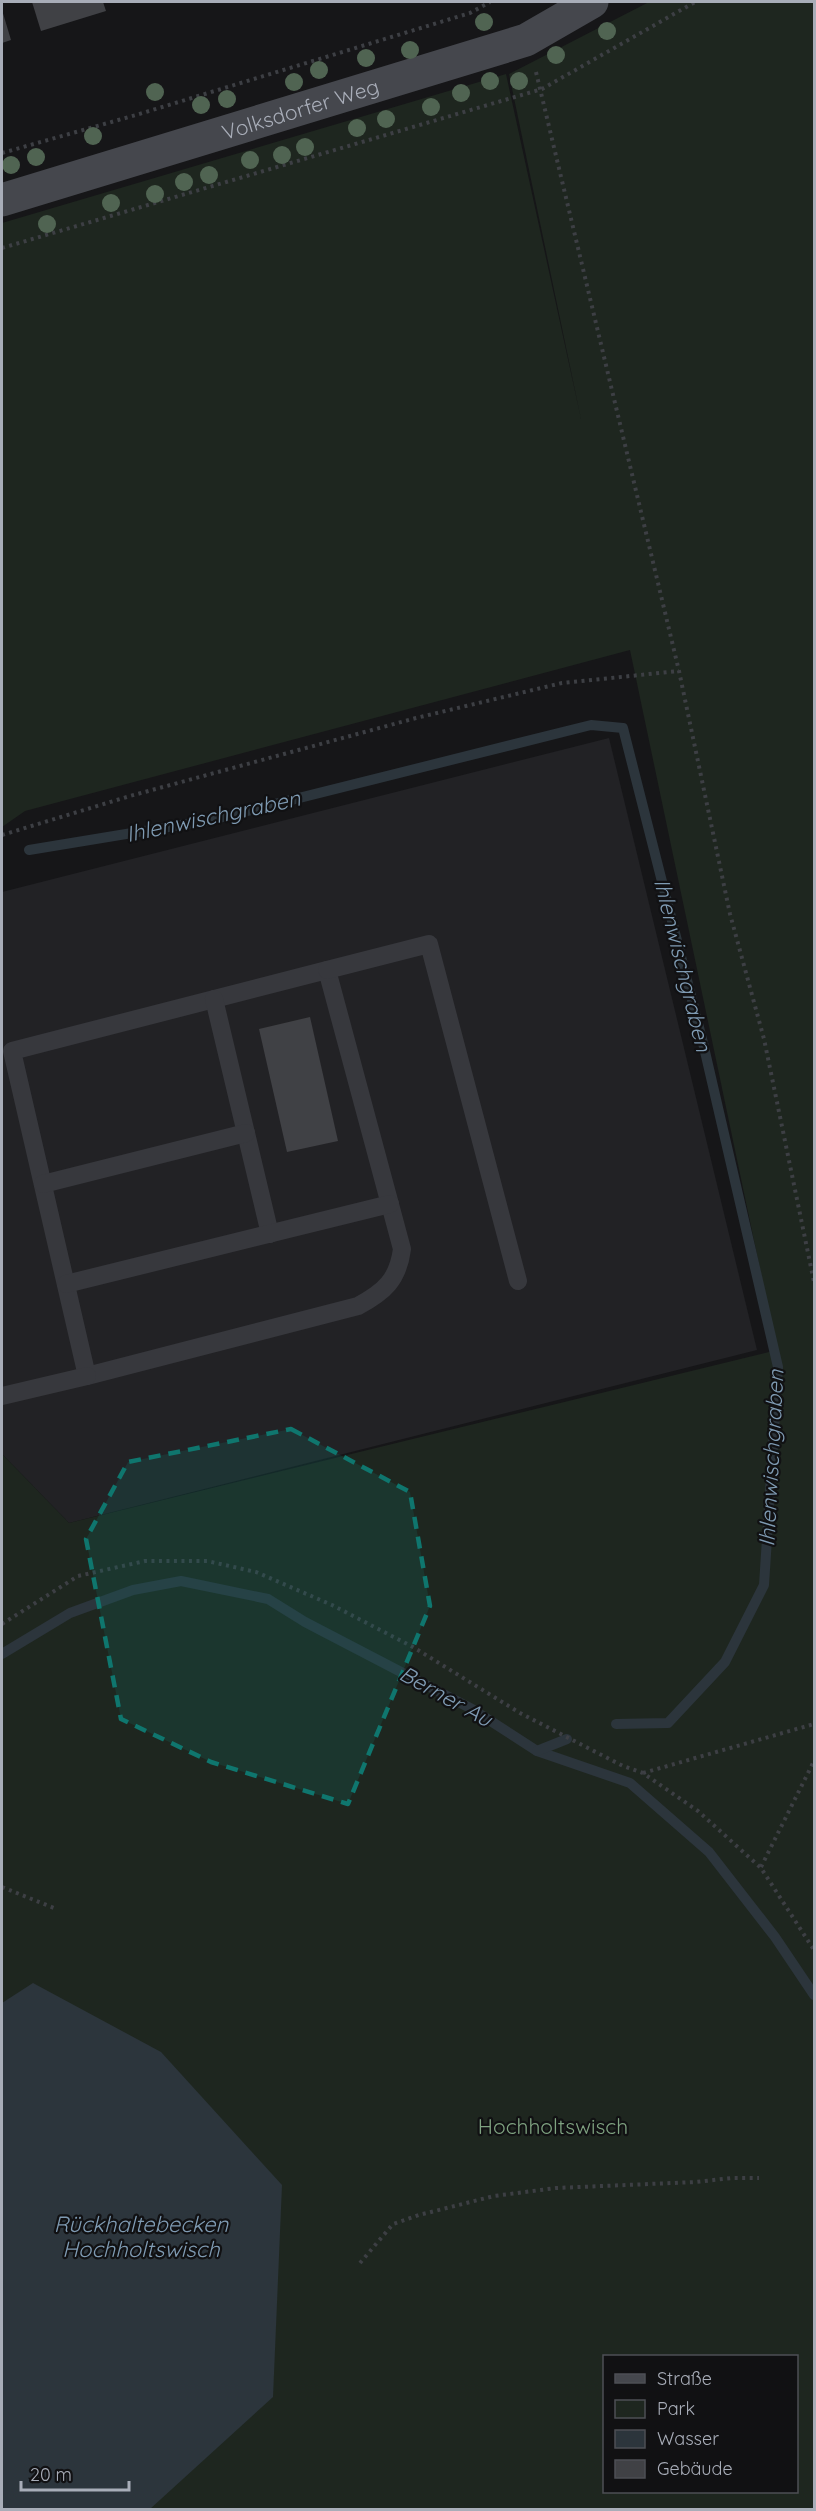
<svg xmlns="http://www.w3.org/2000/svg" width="816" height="2511" font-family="Quicksand,sans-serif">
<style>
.built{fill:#222225}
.green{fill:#1e261f;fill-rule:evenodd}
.water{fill:#2c353c}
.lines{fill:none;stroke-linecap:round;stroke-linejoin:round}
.stream{stroke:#2c353c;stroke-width:10}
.building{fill:#404145}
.path{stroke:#3d3f44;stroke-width:4;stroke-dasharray:3 4.5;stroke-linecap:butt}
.lane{stroke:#37383d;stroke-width:18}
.secondary{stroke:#45474d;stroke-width:33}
.tree{fill:#506452}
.marked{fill:#0f766e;fill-opacity:0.2;stroke:#0f766e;stroke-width:4.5;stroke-dasharray:12 8;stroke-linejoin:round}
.labels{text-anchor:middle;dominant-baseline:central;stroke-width:4.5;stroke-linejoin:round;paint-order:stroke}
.street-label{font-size:21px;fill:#a8adb8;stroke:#111113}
.park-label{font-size:21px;fill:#7fa381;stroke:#111113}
.water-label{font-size:22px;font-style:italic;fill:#7f9bb3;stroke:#111113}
</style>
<rect width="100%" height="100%" fill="#161618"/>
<path class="built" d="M609 738 757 1350 69 1523 2 1454V892Z"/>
<path class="green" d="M649 2H814V2509H2V1454L69 1523 777 1350 630 650 25 811 2 827V223L506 74 581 419 509 74ZM604 2356H796V2492H604Z"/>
<path class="water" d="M33 1983 161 2052 282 2185 273 2397 150 2509H2V2003Z"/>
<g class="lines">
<g class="stream">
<path d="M29 850 211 820 591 725 623 728 703 1043 778 1367 764 1585 725 1662 668 1723 616 1724"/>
<path d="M2 1654 70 1613 133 1590 181 1581 268 1599 305 1622 472 1709 537 1751 630 1783 709 1852 775 1937 814 1995"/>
<path d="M537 1751 567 1739"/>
</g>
</g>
<g class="building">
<path d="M32 2H103L106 11 41 31Z"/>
<path d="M2 10 11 40 2 43Z"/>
<path d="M310 1017 338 1141 287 1152 259 1029Z"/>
</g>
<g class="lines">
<g class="path">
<path d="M536 72 679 671 730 914 764 1039 814 1282"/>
<path d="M2 153 136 115 470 13 490 2"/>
<path d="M2 248 542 89 695 2"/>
<path d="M2 835 130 796 416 718 562 683 679 671"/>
<path d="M2 1624 78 1576 145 1561H207L256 1572 332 1605 413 1647 520 1713 623 1766 643 1773 698 1811 761 1868 814 1950"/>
<path d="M643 1773 814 1724"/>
<path d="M761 1867 814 1761"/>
<path d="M2 1887 54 1908"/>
<path d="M360 2263 393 2224 419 2215 494 2196 556 2188 696 2182 732 2178H759"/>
</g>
<g class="lane">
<path d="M327 970 402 1249C398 1280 384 1292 358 1306L87 1376 12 1051Z"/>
<path d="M327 970 429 944 518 1281"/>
<path d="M214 999 270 1234"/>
<path d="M43 1184 246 1133"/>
<path d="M66 1284 390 1204"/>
<path d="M2 1396 87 1376"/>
</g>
<path class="secondary" id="s1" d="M2 200 526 40 592 2"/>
</g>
<g class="tree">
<circle cx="484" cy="22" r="9"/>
<circle cx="607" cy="31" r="9"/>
<circle cx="410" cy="50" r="9"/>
<circle cx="556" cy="55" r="9"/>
<circle cx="366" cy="58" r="9"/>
<circle cx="319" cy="70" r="9"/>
<circle cx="490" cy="81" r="9"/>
<circle cx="519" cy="81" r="9"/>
<circle cx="294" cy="82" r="9"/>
<circle cx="155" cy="92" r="9"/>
<circle cx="461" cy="93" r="9"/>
<circle cx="227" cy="99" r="9"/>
<circle cx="201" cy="105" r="9"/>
<circle cx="431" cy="107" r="9"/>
<circle cx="386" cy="119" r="9"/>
<circle cx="357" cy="128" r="9"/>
<circle cx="93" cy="136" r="9"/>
<circle cx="305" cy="147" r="9"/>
<circle cx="282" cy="155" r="9"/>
<circle cx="36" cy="157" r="9"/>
<circle cx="250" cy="160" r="9"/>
<circle cx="11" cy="165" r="9"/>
<circle cx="209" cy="175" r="9"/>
<circle cx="184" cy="182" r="9"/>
<circle cx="155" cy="194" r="9"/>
<circle cx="111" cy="203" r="9"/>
<circle cx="47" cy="224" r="9"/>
</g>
<path class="marked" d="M291 1429 410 1492 430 1606 348 1804 211 1762 121 1719 86 1539 128 1462Z"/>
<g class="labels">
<g class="street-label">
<text stroke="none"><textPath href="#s1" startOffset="312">Volksdorfer Weg</textPath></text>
</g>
<g class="park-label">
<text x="553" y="2126">Hochholtswisch</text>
</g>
<g class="water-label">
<text transform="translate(213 816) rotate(-12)">Ihlenwischgraben</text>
<text transform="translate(683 965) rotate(76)">Ihlenwischgraben</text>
<text transform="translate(771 1458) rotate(-87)">Ihlenwischgraben</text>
<text transform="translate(446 1696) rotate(29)">Berner Au</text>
<text x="141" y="2224">Rückhaltebecken<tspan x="141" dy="25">Hochholtswisch</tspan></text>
</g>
</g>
<rect width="816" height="2511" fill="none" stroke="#a8adb8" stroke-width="6"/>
<rect x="603" y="2355" width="195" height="138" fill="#111113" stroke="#4d4f55" stroke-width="1.5"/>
<rect x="615" y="2374" width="30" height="9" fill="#45474d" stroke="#4d4f55" stroke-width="1.5"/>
<text x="657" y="2385" font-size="18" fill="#a8adb8">Straße</text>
<rect x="615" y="2400" width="30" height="18" fill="#1e261f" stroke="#4d4f55" stroke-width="1.5"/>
<text x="657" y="2415" font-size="18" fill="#a8adb8">Park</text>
<rect x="615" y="2430" width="30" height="18" fill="#2c353c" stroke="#4d4f55" stroke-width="1.5"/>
<text x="657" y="2445" font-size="18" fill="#a8adb8">Wasser</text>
<rect x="615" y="2460" width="30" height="18" fill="#404145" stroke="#4d4f55" stroke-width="1.5"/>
<text x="657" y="2475" font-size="18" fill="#a8adb8">Gebäude</text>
<path d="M21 2481v9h108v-9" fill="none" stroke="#a8adb8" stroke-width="3"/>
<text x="30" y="2481" font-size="18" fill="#a8adb8" stroke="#111113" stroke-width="4.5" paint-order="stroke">20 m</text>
</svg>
